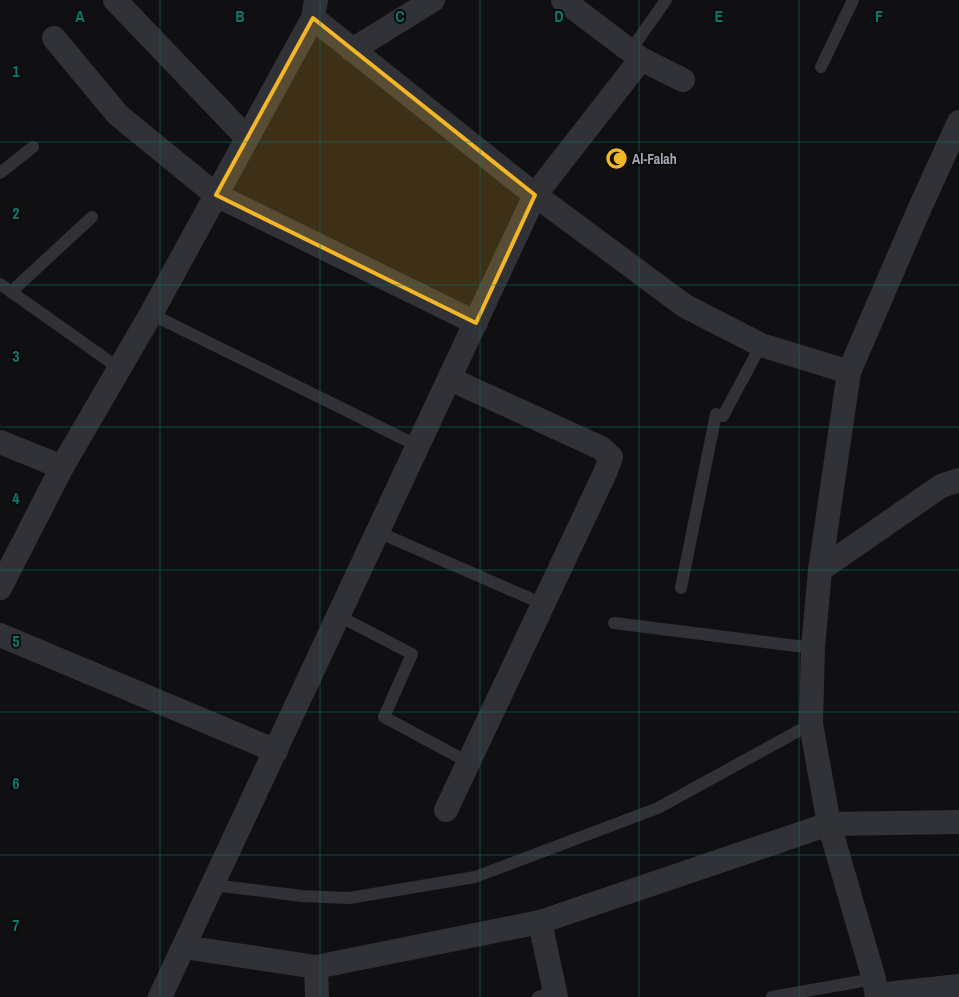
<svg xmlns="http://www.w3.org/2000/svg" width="959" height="997" font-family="'Archivo Narrow',sans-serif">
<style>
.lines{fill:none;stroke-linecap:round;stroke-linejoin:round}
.service{stroke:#313237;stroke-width:12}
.minor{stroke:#313237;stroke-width:24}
.marked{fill:#f3b626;fill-opacity:0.2;stroke:#f3b626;stroke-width:4;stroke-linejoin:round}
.grid{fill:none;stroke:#0f766e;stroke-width:1;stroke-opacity:0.55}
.labels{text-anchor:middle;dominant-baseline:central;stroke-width:4;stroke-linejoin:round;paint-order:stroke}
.poi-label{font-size:14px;font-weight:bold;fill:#a1a6b3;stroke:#0b0b0c;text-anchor:start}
.grid-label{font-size:16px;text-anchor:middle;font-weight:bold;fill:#0f766e;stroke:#0b0b0c;stroke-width:4;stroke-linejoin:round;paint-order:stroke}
</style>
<rect width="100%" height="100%" fill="#101012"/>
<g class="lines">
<g class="service">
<path d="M630 51 666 0"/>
<path d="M821 67 853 0"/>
<path d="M0 173 33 147"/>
<path d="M0 284 120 369"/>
<path d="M11 292 92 217"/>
<path d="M151 314 418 446"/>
<path d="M378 532 543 604"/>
<path d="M681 588 716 414 723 416 761 345"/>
<path d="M339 616 412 654 384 717 468 762"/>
<path d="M614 623 813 648"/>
<path d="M213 885 302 896 349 898 475 877 658 808 811 724"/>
<path d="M538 997 555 992"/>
<path d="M772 997 874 979"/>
</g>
<g class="minor">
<path d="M115 0 247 138"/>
<path d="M563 0 641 59 683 80"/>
<path d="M313 18 535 195 685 306 761 345 849 372"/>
<path d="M54 38 118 115 216 195 476 323"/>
<path d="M352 50 433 0"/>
<path d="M0 442 62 467"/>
<path d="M820 570 941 486 959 480"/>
<path d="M0 588 62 467 151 314 313 18 316 0"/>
<path d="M0 635 276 751"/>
<path d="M446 810 605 473 611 457 601 448 450 379"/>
<path d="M540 922 556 997"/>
<path d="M184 947 316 967 540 922 829 824 959 822"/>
<path d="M316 967 317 997"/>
<path d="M877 995 959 986"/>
<path d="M160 997 535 195 641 59"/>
<path d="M877 997 874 979 829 824 811 724 813 648 820 570 849 372 918 212 959 122"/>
</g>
</g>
<path class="marked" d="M313 18 535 195 476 323 216 195Z"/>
<path class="grid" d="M160 0V997M320 0V997M480 0V997M639 0V997M799 0V997M0 142H959M0 285H959M0 427H959M0 570H959M0 712H959M0 855H959"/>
<defs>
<symbol id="mosque-disc" viewBox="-11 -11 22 22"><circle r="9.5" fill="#f3b626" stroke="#0b0b0c"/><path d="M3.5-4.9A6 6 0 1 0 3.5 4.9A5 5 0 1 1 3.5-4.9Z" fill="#111"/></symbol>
</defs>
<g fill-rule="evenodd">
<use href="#mosque-disc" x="604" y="146" width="25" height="25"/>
</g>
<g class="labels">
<g class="poi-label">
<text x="632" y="159">Al-Falah</text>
</g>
</g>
<g class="grid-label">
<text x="80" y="22">A</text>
<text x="240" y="22">B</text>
<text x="400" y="22">C</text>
<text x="559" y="22">D</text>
<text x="719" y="22">E</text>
<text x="879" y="22">F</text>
<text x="16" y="77">1</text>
<text x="16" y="219">2</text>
<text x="16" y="362">3</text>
<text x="16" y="504">4</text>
<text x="16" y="647">5</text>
<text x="16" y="789">6</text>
<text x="16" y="931">7</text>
</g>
</svg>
